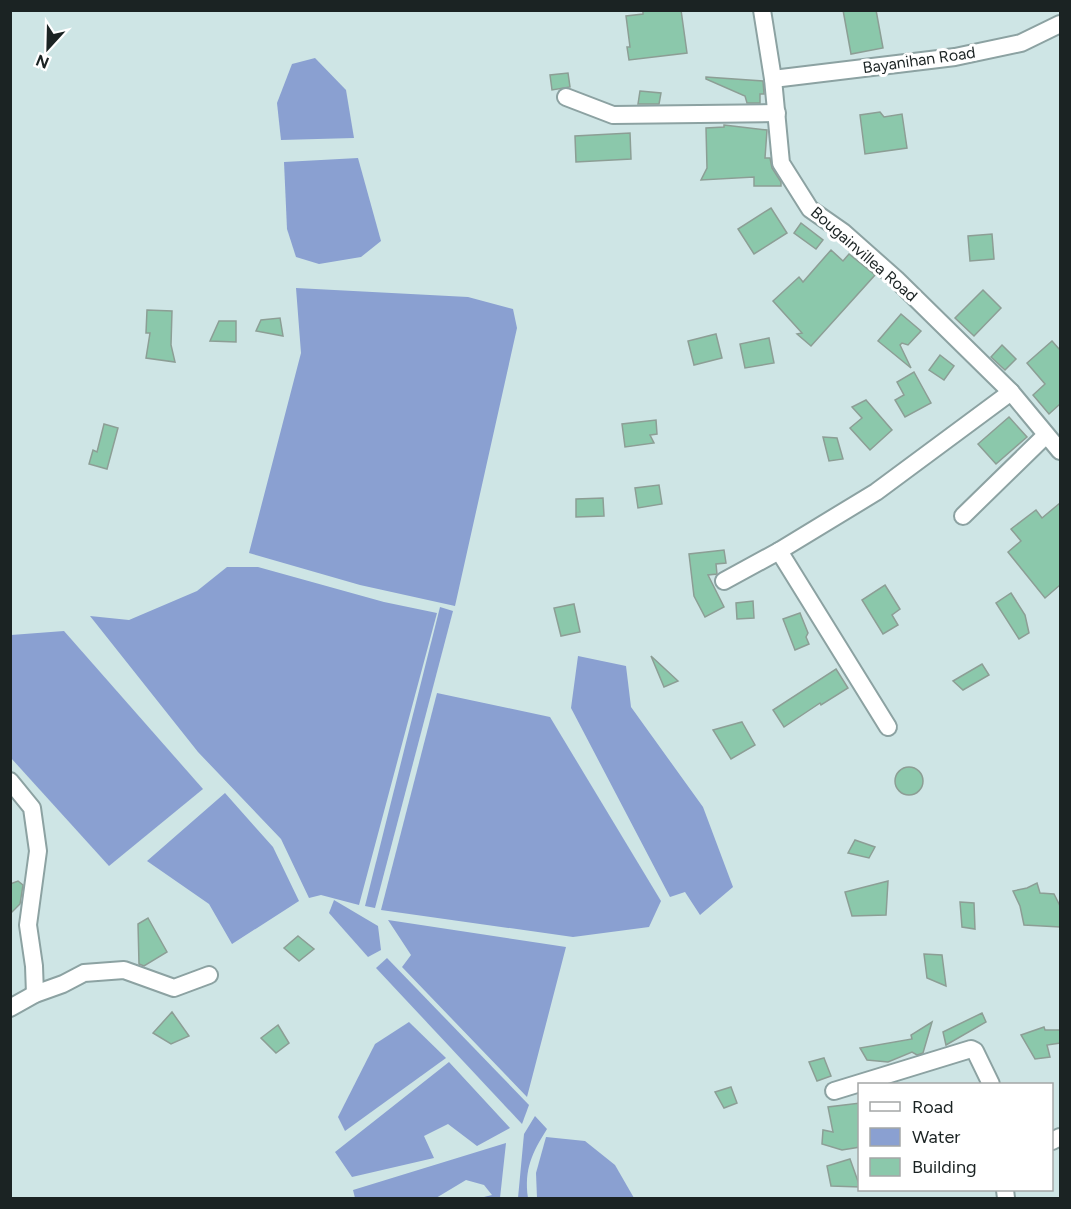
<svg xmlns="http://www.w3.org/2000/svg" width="1071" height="1209" font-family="Figtree,sans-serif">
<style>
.water{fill:#8aa0d1}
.building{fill:#8bc8ab;stroke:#8c9e95;stroke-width:1.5}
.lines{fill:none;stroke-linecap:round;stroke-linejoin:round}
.street-casing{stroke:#8ca2a2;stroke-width:20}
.street{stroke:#fff;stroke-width:16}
.labels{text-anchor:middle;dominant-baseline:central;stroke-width:6;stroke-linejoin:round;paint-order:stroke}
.street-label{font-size:16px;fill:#1b2323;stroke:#fff}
</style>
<rect width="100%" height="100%" fill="#cee5e5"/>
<g class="water">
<path d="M315 58 346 90 354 138 281 140 277 103 292 64Z"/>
<path d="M358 158 381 241 361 257 319 264 296 257 287 229 284 162Z"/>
<path d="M296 288 468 297 513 309 517 328 455 606 360 585 249 553 301 353Z"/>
<path d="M227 567H258L384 602 437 613 359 905 321 895 309 898 281 839 198 752 90 616 129 620 197 591Z"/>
<path d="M440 607 453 611 375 908 365 906Z"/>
<path d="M64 631 203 789 109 866 11 758V635Z"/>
<path d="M578 656 626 666 631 707 703 807 733 887 700 915 685 892 670 897 571 708Z"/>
<path d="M437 693 550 717 661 901 649 927 573 937 381 910Z"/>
<path d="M225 793 273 847 299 901 232 944 209 904 147 861Z"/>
<path d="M334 900 378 926 381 950 368 957 329 913Z"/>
<path d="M388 920 566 947 527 1097 402 967 411 955Z"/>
<path d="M387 958 529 1105 522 1124 376 968Z"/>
<path d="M409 1022 446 1058 345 1131 338 1117 375 1044Z"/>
<path d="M449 1062 510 1128 477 1146 448 1124 424 1136 434 1158 352 1177 335 1152Z"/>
<path d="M535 1116 547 1129C532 1153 524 1169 528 1198H518L524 1134Z"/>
<path d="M546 1137 585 1141 615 1165 634 1198H537L536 1173Z"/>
<path d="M506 1143 500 1198H480L492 1195 484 1185 466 1180 436 1198H355L353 1190Z"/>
</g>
<g class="building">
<path d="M643 10H681L687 53 629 60 627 47H630L626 16 643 14Z"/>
<path d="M843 10H876L883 48 851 54Z"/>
<path d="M568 73 570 87 552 90 550 75Z"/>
<path d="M706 77 763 81 764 94H760V103H747L745 96 706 79Z"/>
<path d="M640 91 661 93 659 104H638Z"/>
<path d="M880 112 884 117 902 114 907 148 865 154 860 115Z"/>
<path d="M724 125 767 130 765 158H770L772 168 781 182V186H754V177L701 180 707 168 706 128 724 127Z"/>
<path d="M630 133 631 159 576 162 575 136Z"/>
<path d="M771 208 787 233 754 254 738 229Z"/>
<path d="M801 223 823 240 816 249 794 233Z"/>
<path d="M992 234 994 259 970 261 968 236Z"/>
<path d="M831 250 843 261 849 254 875 275 811 346 797 334 802 333 773 301 799 277 803 282Z"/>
<path d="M983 290 1001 308 974 336 955 318Z"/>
<path d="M147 310 172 311 171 345 175 362 146 358 150 333H146Z"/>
<path d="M901 314 921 331 908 345 902 343 900 345 911 368 878 341Z"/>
<path d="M280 318 283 336 256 331 261 320Z"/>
<path d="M219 321H236V342L210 341Z"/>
<path d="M716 334 722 358 694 365 688 341Z"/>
<path d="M769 338 774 363 745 368 740 344Z"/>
<path d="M1052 341 1060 350V404L1049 414 1033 395 1045 384 1027 363Z"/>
<path d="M1002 345 1016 359 1005 370 991 357Z"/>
<path d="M940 355 954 366 944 380 929 370Z"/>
<path d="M914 372 931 403 905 417 895 400 904 395 897 382Z"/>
<path d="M866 400 892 430 870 450 850 428 862 418 852 407Z"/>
<path d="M1009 417 1027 437 996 464 978 444Z"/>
<path d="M656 420 657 434 650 435 654 443 625 447 622 424Z"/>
<path d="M104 424 118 428 107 469 89 464 93 450 97 452Z"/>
<path d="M823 437 837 438 843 459 829 461Z"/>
<path d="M659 485 662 504 638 508 635 488Z"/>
<path d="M603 498 604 516 576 517V499Z"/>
<path d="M1060 503V585L1045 598 1008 552 1021 541 1011 529 1036 510 1042 518Z"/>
<path d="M724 550 726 563 716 564 717 574 708 575 724 607 705 617 694 596 689 554Z"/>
<path d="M885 585 900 609 892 615 898 625 883 634 862 600Z"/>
<path d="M1011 593 1025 615 1029 633 1019 639 996 603Z"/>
<path d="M753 601 754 618 737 619 736 603Z"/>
<path d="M574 604 580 632 561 636 554 608Z"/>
<path d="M800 613 808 633 806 637 809 644 795 650 783 619Z"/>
<path d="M651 656 678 681 664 687Z"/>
<path d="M982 664 989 675 963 690 953 681Z"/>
<path d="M836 669 848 688 821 705 820 703 784 727 773 710Z"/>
<path d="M742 722 755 745 731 759 713 730Z"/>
<circle cx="909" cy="781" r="14"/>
<path d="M855 840 875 847 869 858 848 853Z"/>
<path d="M18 881 23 885 20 904 10 914V884Z"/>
<path d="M888 881 886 915 852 916 845 892Z"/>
<path d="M1037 883 1040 893 1054 894 1060 906V927L1024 925 1020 906 1013 891 1027 888Z"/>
<path d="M960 902 974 903 975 929 962 927Z"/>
<path d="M148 918 167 952 144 966 139 964 138 924Z"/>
<path d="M298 936 314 949 299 961 284 948Z"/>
<path d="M924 954 942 955 946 986 927 978Z"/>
<path d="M172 1012 189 1036 171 1044 153 1033Z"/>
<path d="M982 1013 986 1022 946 1045 943 1032Z"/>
<path d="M932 1022 923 1053 917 1055 912 1052 888 1062 867 1060 860 1048 912 1039 911 1035Z"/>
<path d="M278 1025 289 1043 276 1053 261 1038Z"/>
<path d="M1044 1027 1045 1030H1060V1043L1047 1045 1050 1057 1035 1059 1021 1035Z"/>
<path d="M824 1058 831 1076 817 1081 809 1062Z"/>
<path d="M731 1087 737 1103 724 1108 715 1092Z"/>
<path d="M860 1103V1147L842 1150 822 1144 823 1130 833 1132 828 1107Z"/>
<path d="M850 1159 860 1187 831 1186 827 1166Z"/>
</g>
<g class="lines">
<defs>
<g id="street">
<path d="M762 10 773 79 781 163 810 209 843 232 896 279 1011 392 1060 451"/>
<path d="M773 79 955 57 1021 43 1060 24"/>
<path d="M566 97 613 115 777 113"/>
<path d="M963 516 1046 435"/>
<path d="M779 551 888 727"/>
<path d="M724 581 779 551 876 492 1011 392"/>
<path d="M10 781 32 808 38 851 28 925 34 966 35 994"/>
<path d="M10 1008 35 994 63 984 84 973 124 970 174 988 209 975"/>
<path d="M834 1091 971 1049 975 1051 991 1084"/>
<path d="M1052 1141 1060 1137"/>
<path d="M1005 1190 1006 1198"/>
</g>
</defs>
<use href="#street" class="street-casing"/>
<use href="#street" class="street"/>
</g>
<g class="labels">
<g class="street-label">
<text transform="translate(919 60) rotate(-8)">Bayanihan Road</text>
<text transform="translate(864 254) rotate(41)">Bougainvillea Road</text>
</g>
</g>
<rect width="1071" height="1209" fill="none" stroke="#1b2323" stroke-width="24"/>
<rect x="858" y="1083" width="195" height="108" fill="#ffffff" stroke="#a4a7a7" stroke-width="1.5"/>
<rect x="870" y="1102" width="30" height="9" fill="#ffffff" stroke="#a4a7a7" stroke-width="1.5"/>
<text x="912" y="1113" font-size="18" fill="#1b2323">Road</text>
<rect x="870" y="1128" width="30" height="18" fill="#8aa0d1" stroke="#a4a7a7" stroke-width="1.5"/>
<text x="912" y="1143" font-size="18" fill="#1b2323">Water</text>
<rect x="870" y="1158" width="30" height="18" fill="#8bc8ab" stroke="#a4a7a7" stroke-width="1.5"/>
<text x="912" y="1173" font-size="18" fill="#1b2323">Building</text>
<g transform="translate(48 48) rotate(202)" stroke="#ffffff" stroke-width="4.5" paint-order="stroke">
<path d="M0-4.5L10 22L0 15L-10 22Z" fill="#1b2323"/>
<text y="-9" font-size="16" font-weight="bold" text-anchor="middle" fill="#1b2323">N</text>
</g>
</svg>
